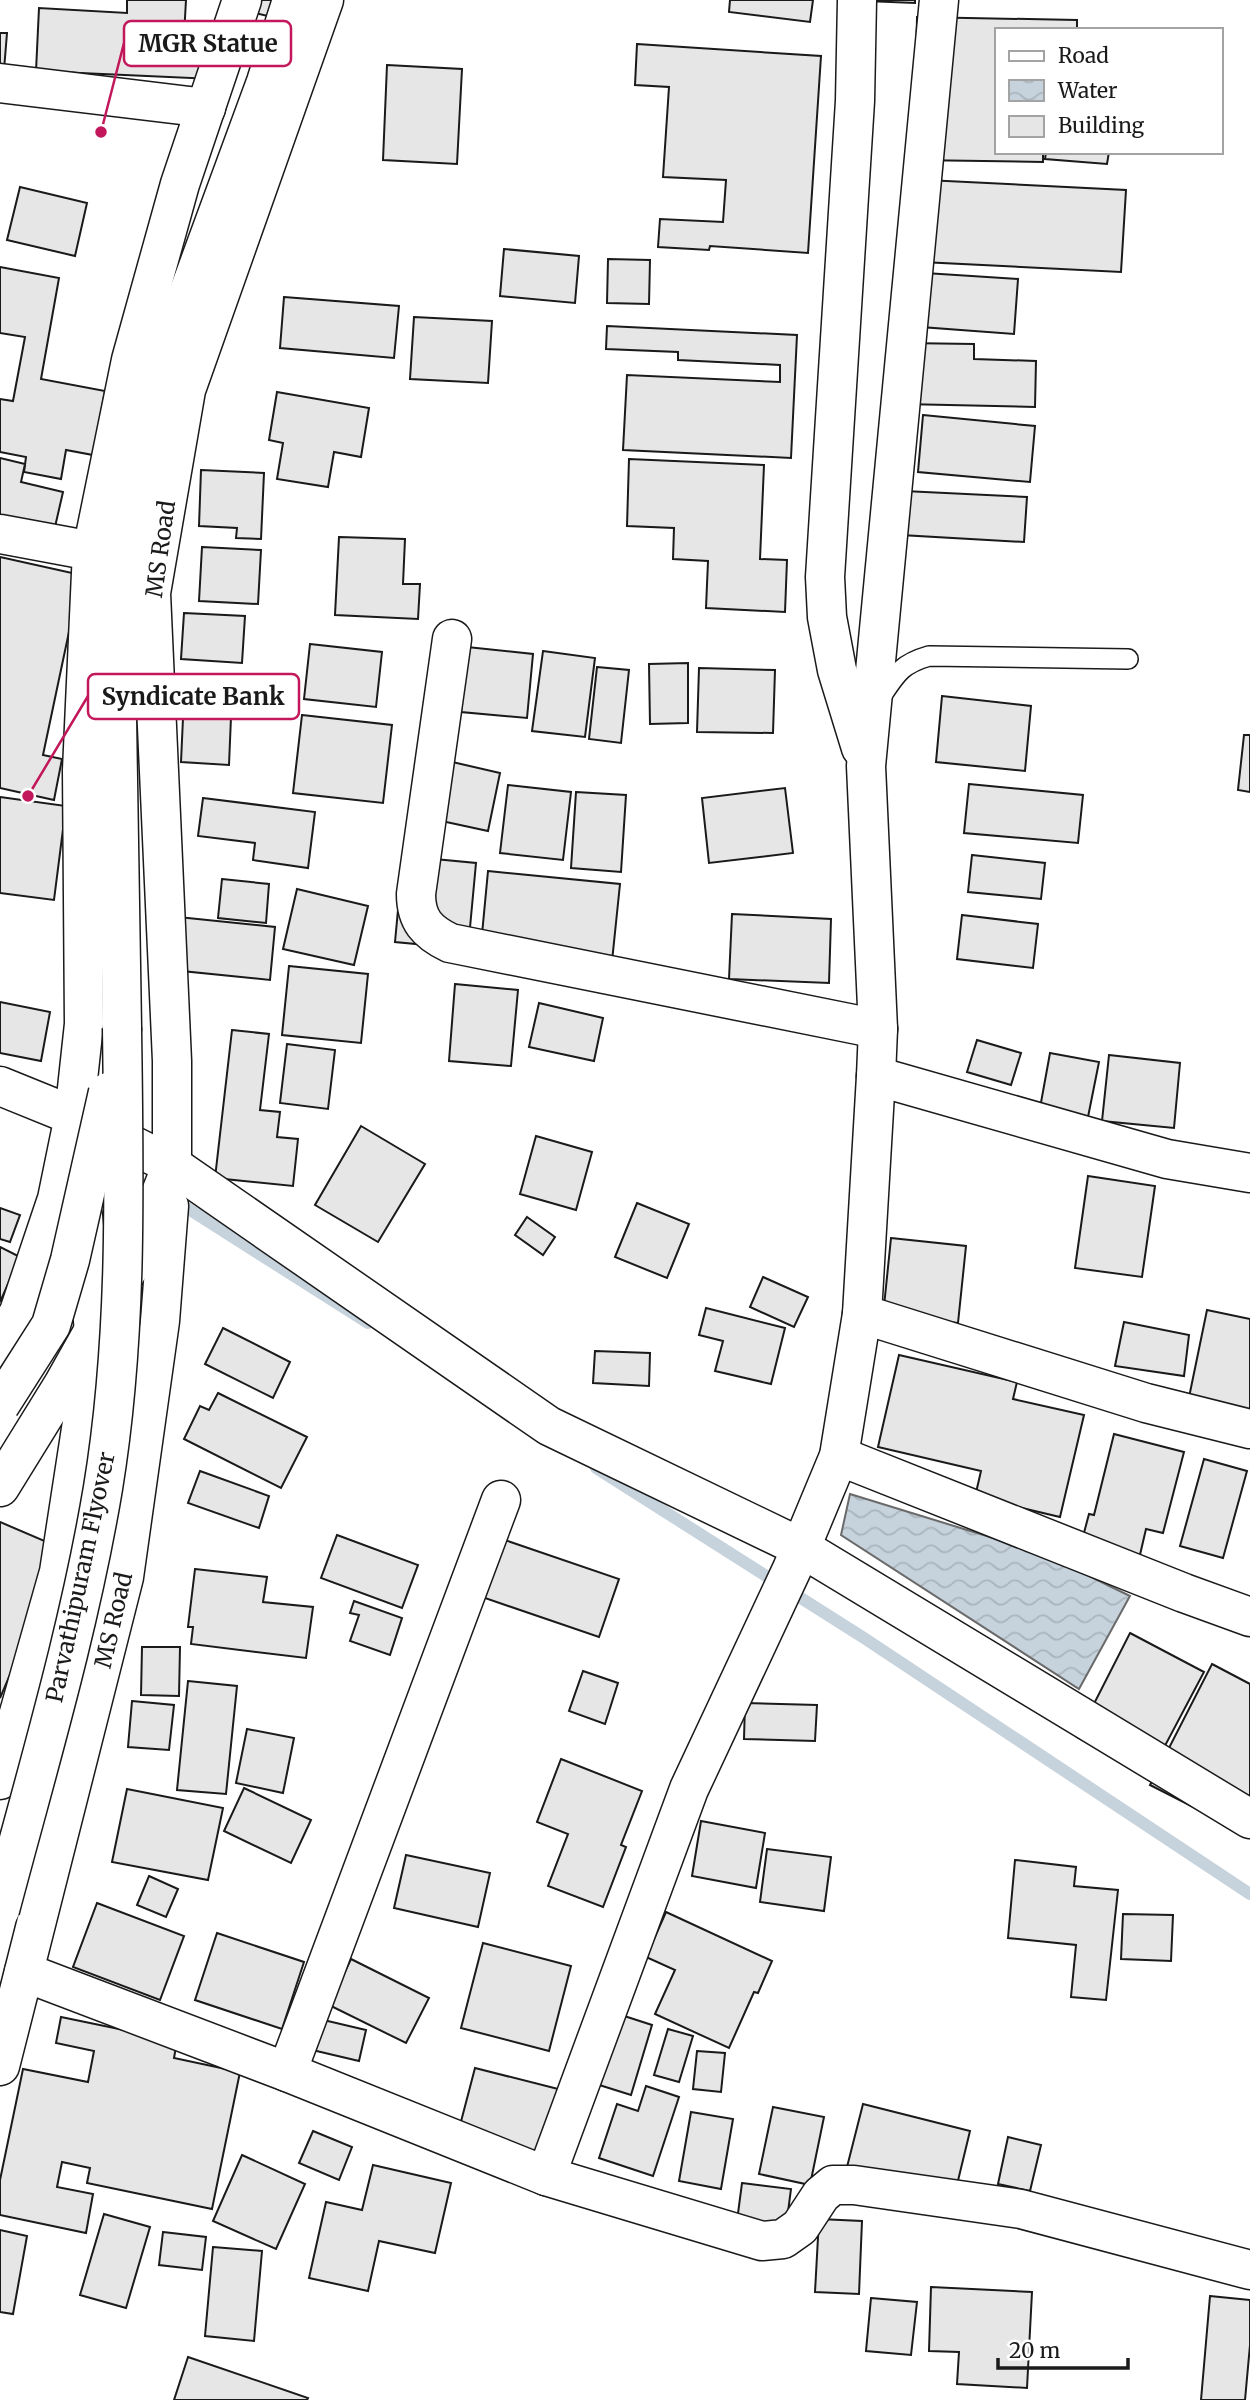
<svg xmlns="http://www.w3.org/2000/svg" width="1250" height="2400" font-family="Merriweather,serif">
<style>
.water{fill:url(#water-waves);stroke:#6a6a6a;stroke-width:2}
.lines{fill:none;stroke-linecap:round;stroke-linejoin:round}
.stream{stroke:#c6d2dc;stroke-width:12}
.building{fill:#e6e6e6;stroke:#1a1a1a;stroke-width:2}
.lane-casing{stroke:#1a1a1a;stroke-width:22}
.street-casing{stroke:#1a1a1a;stroke-width:41}
.secondary-casing{stroke:#1a1a1a;stroke-width:41}
.highway-casing{stroke:#1a1a1a;stroke-width:41}
.lane{stroke:#fff;stroke-width:19}
.street{stroke:#fff;stroke-width:38}
.secondary{stroke:#fff;stroke-width:38}
.highway{stroke:#fff;stroke-width:38}
.highway-bridge-casing{stroke:#1a1a1a;stroke-width:41;stroke-linecap:butt}
.highway-bridge{stroke:#fff;stroke-width:38}
.labels{text-anchor:middle;dominant-baseline:central;stroke-width:5;stroke-linejoin:round;paint-order:stroke}
.street-label{font-size:23px;fill:#1a1a1a;stroke:#fff}
.leader{fill:none;stroke:#c2185b;stroke-width:2.5}
.callout-dot{fill:#c2185b;stroke:#fff;stroke-width:2.5}
.callout{fill:#fff;stroke:#c2185b;stroke-width:2.5}
.callout-label{font-size:24px;text-anchor:middle;font-weight:bold;fill:#1a1a1a}
</style>
<defs>
<pattern id="water-waves" width="16" height="10" patternUnits="userSpaceOnUse" patternTransform="scale(1.75)"><rect width="16" height="10" fill="#c6d2dc"/><path d="M0 5q4-4 8 0t8 0" fill="none" stroke="#aab4bc"/></pattern>
</defs>
<rect width="100%" height="100%" fill="#fff"/>
<path class="water" d="M850 1494 1042 1553 1130 1596 1079 1689 841 1535Z"/>
<g class="lines">
<g class="stream">
<path d="M187 1208 368 1323"/>
<path d="M596 1468 864 1638 1250 1894"/>
</g>
</g>
<g class="building">
<path d="M127 0H186L183 54 214 55 213 79 36 71 39 8 127 13Z"/>
<path d="M223 0H276L272 17 221 5Z"/>
<path d="M730 0H813L810 22 729 12Z"/>
<path d="M840 0H915V3Z"/>
<path d="M917 17 1077 20V30H996V152H1043V162L914 160Z"/>
<path d="M0 33H7L4 70H0Z"/>
<path d="M637 44 821 56 808 253 710 246 709 250 658 247 660 219 723 222 726 180 663 177 669 87 635 85Z"/>
<path d="M387 65 462 69 457 164 383 160Z"/>
<path d="M1046 152H1109L1107 164 1045 159Z"/>
<path d="M926 180 1126 190 1121 272 922 262Z"/>
<path d="M20 187 87 203 75 256 7 240Z"/>
<path d="M504 249 579 256 575 303 500 296Z"/>
<path d="M608 259 650 260 649 304 607 303Z"/>
<path d="M0 267 59 278 41 379 105 391 93 455 66 450 61 479 24 472 26 457 0 452V399L13 401 25 337 0 333Z"/>
<path d="M925 273 1018 279 1014 334 921 327Z"/>
<path d="M284 297 399 306 394 358 280 348Z"/>
<path d="M414 317 492 321 488 383 410 379Z"/>
<path d="M607 326 797 335 791 458 623 450 627 375 780 382V365L678 360V352L606 349Z"/>
<path d="M905 343 974 344V359L1036 361 1035 407 903 404Z"/>
<path d="M277 392 369 408 361 457 334 452 328 487 277 479 283 443 269 440Z"/>
<path d="M923 415 1035 426 1030 482 918 472Z"/>
<path d="M0 458 25 464 21 482 63 492 49 553 0 542Z"/>
<path d="M629 459 764 465 760 559 787 560 785 612 706 608 708 561 673 559 674 528 627 526Z"/>
<path d="M201 470 264 473 261 539 236 538 237 528 199 526Z"/>
<path d="M904 491 1027 497 1024 542 901 535Z"/>
<path d="M339 537 405 539 403 584H420L418 619 335 615Z"/>
<path d="M202 547 261 550 258 604 199 601Z"/>
<path d="M0 557 81 575 43 755 62 759 54 800 0 788Z"/>
<path d="M184 613 245 616 242 663 181 659Z"/>
<path d="M310 644 382 652 376 707 304 699Z"/>
<path d="M467 647 533 654 527 718 461 712Z"/>
<path d="M543 651 595 658 585 737 532 731Z"/>
<path d="M688 663V723L650 724 649 664Z"/>
<path d="M597 667 629 670 621 743 589 739Z"/>
<path d="M699 668 775 670 773 733 697 732Z"/>
<path d="M185 674 260 677 258 718 231 717 229 765 181 762Z"/>
<path d="M942 696 1031 706 1025 771 936 762Z"/>
<path d="M302 715 392 725 383 803 293 793Z"/>
<path d="M1244 735H1250V792L1238 790Z"/>
<path d="M435 758 500 773 488 831 423 817Z"/>
<path d="M969 784 1083 795 1078 843 964 833Z"/>
<path d="M508 785 571 792 563 860 500 853Z"/>
<path d="M785 788 793 853 709 863 702 798Z"/>
<path d="M576 792 626 795 621 872 571 868Z"/>
<path d="M0 797 66 806 54 900 0 893Z"/>
<path d="M203 798 315 812 308 868 253 860 255 843 198 836Z"/>
<path d="M972 855 1045 863 1041 899 968 892Z"/>
<path d="M403 856 476 863 468 949 395 942Z"/>
<path d="M488 871 620 884 611 971 481 945Z"/>
<path d="M222 879 269 884 266 923 218 918Z"/>
<path d="M297 889 368 906 354 965 283 949Z"/>
<path d="M732 914 831 919 829 983 729 979Z"/>
<path d="M962 915 1038 924 1033 968 957 959Z"/>
<path d="M178 917 275 927 270 980 172 970Z"/>
<path d="M289 966 368 974 361 1043 282 1035Z"/>
<path d="M455 984 518 990 511 1066 449 1061Z"/>
<path d="M0 1002 50 1012 41 1061 0 1053Z"/>
<path d="M539 1003 603 1018 594 1061 529 1047Z"/>
<path d="M232 1030 269 1034 260 1110 280 1112 277 1137 298 1139 293 1186 215 1178Z"/>
<path d="M977 1040 1021 1053 1011 1085 967 1072Z"/>
<path d="M287 1044 335 1050 328 1109 280 1103Z"/>
<path d="M1050 1053 1099 1062 1088 1117 1040 1108Z"/>
<path d="M1109 1055 1180 1063 1174 1128 1102 1121Z"/>
<path d="M361 1126 425 1164 378 1242 315 1205Z"/>
<path d="M536 1136 592 1152 576 1210 520 1194Z"/>
<path d="M1088 1176 1155 1186 1142 1277 1075 1268Z"/>
<path d="M637 1203 689 1224 667 1278 615 1257Z"/>
<path d="M0 1208 20 1215 10 1242 0 1239Z"/>
<path d="M527 1217 555 1237 543 1255 515 1235Z"/>
<path d="M891 1238 966 1246 958 1323 883 1316Z"/>
<path d="M0 1247 20 1257 0 1302Z"/>
<path d="M763 1277 808 1297 794 1327 750 1307Z"/>
<path d="M706 1308 785 1328 771 1384 715 1371 723 1341 699 1335Z"/>
<path d="M1207 1310 1250 1319V1420L1187 1407Z"/>
<path d="M1124 1322 1189 1335 1184 1376 1115 1366Z"/>
<path d="M223 1328 290 1362 273 1398 205 1364Z"/>
<path d="M595 1351 650 1353 649 1386 593 1383Z"/>
<path d="M899 1355 1017 1382 1013 1399 1084 1415 1060 1517 975 1497 981 1471 878 1447Z"/>
<path d="M218 1393 307 1437 281 1488 184 1439 200 1406 209 1410Z"/>
<path d="M1114 1434 1184 1452 1163 1533 1146 1529 1139 1559 1081 1544 1089 1514 1094 1515Z"/>
<path d="M1204 1459 1247 1471 1223 1558 1180 1546Z"/>
<path d="M200 1471 269 1496 259 1528 188 1503Z"/>
<path d="M0 1522 54 1545 42 1600 0 1698Z"/>
<path d="M337 1535 418 1565 402 1608 321 1578Z"/>
<path d="M499 1538 619 1579 599 1637 479 1596Z"/>
<path d="M195 1569 267 1577 263 1602 313 1607 306 1658 191 1644 193 1627H188Z"/>
<path d="M354 1601 402 1618 390 1655 350 1641 359 1615 350 1613Z"/>
<path d="M1130 1633 1204 1672 1149 1776 1077 1737Z"/>
<path d="M142 1647H180L179 1696 141 1695Z"/>
<path d="M1212 1664 1250 1684V1836L1150 1785Z"/>
<path d="M583 1671 618 1683 605 1724 569 1711Z"/>
<path d="M188 1681 237 1686 226 1794 177 1790Z"/>
<path d="M132 1701 174 1705 169 1750 128 1747Z"/>
<path d="M745 1703 817 1705 815 1741 744 1739Z"/>
<path d="M247 1729 294 1738 283 1793 236 1783Z"/>
<path d="M561 1759 642 1791 621 1845 626 1847 603 1907 548 1886 568 1834 537 1822Z"/>
<path d="M244 1788 311 1820 291 1863 224 1831Z"/>
<path d="M127 1789 223 1808 208 1880 112 1862Z"/>
<path d="M701 1821 765 1833 756 1888 692 1876Z"/>
<path d="M767 1849 831 1857 824 1911 760 1902Z"/>
<path d="M406 1855 490 1873 478 1927 394 1908Z"/>
<path d="M1015 1860 1076 1867 1074 1886 1118 1890 1106 2000 1071 1997 1076 1945 1008 1938Z"/>
<path d="M149 1876 178 1889 166 1917 137 1905Z"/>
<path d="M97 1903 184 1936 160 2000 73 1967Z"/>
<path d="M666 1912 772 1961 758 1993 754 1992 729 2048 655 2014 675 1970 646 1957Z"/>
<path d="M1123 1914 1173 1915 1171 1961 1121 1959Z"/>
<path d="M217 1933 304 1962 282 2029 195 2000Z"/>
<path d="M483 1943 571 1966 549 2051 461 2028Z"/>
<path d="M351 1959 429 1998 406 2043 329 2005Z"/>
<path d="M615 2013 652 2025 631 2095 593 2083Z"/>
<path d="M61 2017 177 2041 174 2058 240 2072 212 2209 87 2183 90 2168 62 2162 57 2187 93 2194 86 2233 0 2215V2180L23 2069 88 2082 94 2051 56 2043Z"/>
<path d="M315 2018 366 2030 359 2061 308 2049Z"/>
<path d="M668 2029 693 2036 679 2082 654 2075Z"/>
<path d="M697 2051 725 2053 721 2092 693 2089Z"/>
<path d="M475 2068 566 2091 549 2156 458 2133Z"/>
<path d="M646 2086 679 2097 653 2176 599 2158 617 2104 638 2111Z"/>
<path d="M863 2104 970 2131 955 2193 847 2167Z"/>
<path d="M773 2107 824 2117 810 2185 759 2174Z"/>
<path d="M691 2112 733 2119 721 2189 679 2181Z"/>
<path d="M313 2131 352 2147 339 2180 299 2163Z"/>
<path d="M1008 2137 1041 2145 1030 2191 998 2184Z"/>
<path d="M242 2155 305 2184 276 2249 213 2221Z"/>
<path d="M373 2165 451 2183 435 2253 379 2241 368 2291 309 2278 326 2202 362 2210Z"/>
<path d="M742 2183 791 2189 786 2227 737 2221Z"/>
<path d="M104 2214 150 2227 126 2308 80 2295Z"/>
<path d="M819 2219 862 2221 859 2294 815 2292Z"/>
<path d="M0 2230 27 2236 13 2314 0 2312Z"/>
<path d="M163 2232 206 2237 202 2270 159 2265Z"/>
<path d="M213 2247 262 2251 254 2341 205 2336Z"/>
<path d="M931 2287 1032 2292 1027 2388 957 2384 959 2352 929 2351Z"/>
<path d="M1210 2296 1250 2300V2345L1245 2400H1201Z"/>
<path d="M871 2298 917 2302 911 2355 866 2351Z"/>
<path d="M188 2357 308 2398 307 2400H174Z"/>
</g>
<g class="lines">
<defs>
<path id="lane" d="M880 698C896 674 901 664 929 656L1128 659"/>
<g id="street">
<path d="M857 0 855 101 825 577 827 617 837 670 861 748"/>
<path d="M0 534 92 551"/>
<path d="M452 639 416 894C416 920 427 932 450 943L878 1029"/>
<path d="M876 1076 1167 1159 1250 1173"/>
<path d="M862 1314 1146 1403 1250 1429"/>
<path d="M839 1456 1184 1593 1250 1617"/>
<path d="M24 1972 287 2072 546 2176 762 2241 783 2239 800 2227 821 2195 833 2185H854L1021 2209 1250 2270"/>
<path d="M287 2072 501 1500"/>
<path d="M546 2176 689 1789 792 1569 839 1456 862 1314 876 1076 878 1029 866 766 939 0"/>
</g>
<g id="secondary">
<path d="M0 83 206 108"/>
<path d="M0 1086 74 1116 172 1165 549 1426 800 1547 1250 1819"/>
<path d="M0 1348 19 1312 57 1199 74 1116 84 1024 82 770 92 551 131 360 180 184 242 0"/>
<path d="M0 1487 63 1385 136 1255 172 1165V1061L151 593 186 390 324 0"/>
<path d="M0 1780 59 1572 87 1390 94 1331 83 1216"/>
<path d="M0 2066 124 1577 160 1321 169 1206"/>
</g>
<path id="highway" d="M122 1028 117 718 121 607 155 384 266 82 292 0"/>
</defs>
<use href="#lane" class="lane-casing"/>
<use href="#street" class="street-casing"/>
<use href="#secondary" class="secondary-casing"/>
<use href="#highway" class="highway-casing"/>
<use href="#lane" class="lane"/>
<use href="#street" class="street"/>
<use href="#secondary" class="secondary"/>
<use href="#highway" class="highway"/>
<defs>
<g id="highway-bridge">
<path d="M0 1405 51 1325 70 1260 108 1092"/>
<path d="M0 1910C37 1770 79 1631 103 1488 128 1336 124 1182 122 1028"/>
</g>
</defs>
<use href="#highway-bridge" class="highway-bridge-casing"/>
<use href="#highway-bridge" class="highway-bridge"/>
</g>
<g class="labels">
<g class="street-label">
<text transform="translate(160 549) rotate(-82)">MS Road</text>
<text transform="translate(80 1577) rotate(-78)">Parvathipuram Flyover</text>
<text transform="translate(113 1620) rotate(-77)">MS Road</text>
</g>
</g>
<path class="leader" d="M101 132L124 43M28 796L88 696"/>
<g class="callout-dot">
<circle cx="101" cy="132" r="7"/>
<circle cx="28" cy="796" r="7"/>
</g>
<g class="callout">
<rect x="124" y="21" width="167" height="45" rx="7"/>
<rect x="88" y="674" width="211" height="45" rx="7"/>
</g>
<g class="callout-label">
<text x="208" y="52">MGR Statue</text>
<text x="193" y="705">Syndicate Bank</text>
</g>
<rect x="995" y="28" width="228" height="126" fill="#ffffff" stroke="#a3a3a3" stroke-width="2"/>
<rect x="1009" y="51" width="35" height="10" fill="#ffffff" stroke="#a3a3a3" stroke-width="2"/>
<text x="1058" y="63" font-size="21" fill="#1a1a1a">Road</text>
<rect x="1009" y="80" width="35" height="21" fill="url(#water-waves)" stroke="#a3a3a3" stroke-width="2"/>
<text x="1058" y="98" font-size="21" fill="#1a1a1a">Water</text>
<rect x="1009" y="116" width="35" height="21" fill="#e6e6e6" stroke="#a3a3a3" stroke-width="2"/>
<text x="1058" y="133" font-size="21" fill="#1a1a1a">Building</text>
<path d="M998 2358v10h130v-10" fill="none" stroke="#1a1a1a" stroke-width="3.5"/>
<text x="1009" y="2358" font-size="21" fill="#1a1a1a" stroke="#ffffff" stroke-width="5" paint-order="stroke">20 m</text>
</svg>
